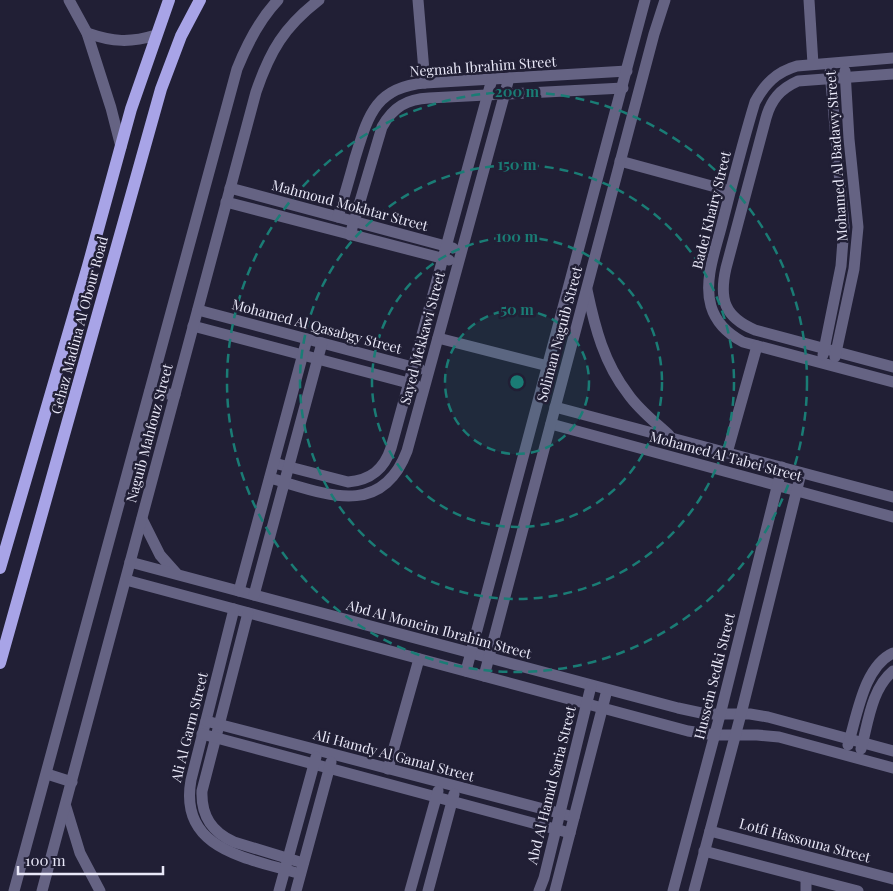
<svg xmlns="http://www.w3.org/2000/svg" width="893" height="891" font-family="'Playfair Display',serif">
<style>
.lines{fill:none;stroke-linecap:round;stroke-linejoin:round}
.minor{stroke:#656383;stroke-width:11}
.major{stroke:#a8a4e7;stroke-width:12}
.ring{fill:none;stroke:#1a7c75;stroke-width:2.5;stroke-dasharray:9 6}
.labels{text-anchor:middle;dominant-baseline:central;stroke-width:5;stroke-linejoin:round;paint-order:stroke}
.street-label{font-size:14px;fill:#e9e8f8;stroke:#211f35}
.centre{fill:#1a7c75;stroke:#211f35;stroke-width:2.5}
.ring-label{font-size:15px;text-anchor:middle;font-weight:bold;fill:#1a7c75;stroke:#211f35;stroke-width:5;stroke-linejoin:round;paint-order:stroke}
</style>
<rect width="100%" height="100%" fill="#211f35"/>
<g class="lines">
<g class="minor">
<path d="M69 0 87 33 111 108 121 147"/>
<path d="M418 0 425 83"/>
<path d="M809 0 813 64"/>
<path d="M87 33C113 42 130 43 156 35"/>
<path d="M893 58 797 66C776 72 765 84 755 102 743 141 733 181 723 220 717 246 703 279 711 306 716 323 728 334 743 342L893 382"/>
<path d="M893 74 798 81C780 89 771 100 766 118L726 268C719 299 724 317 755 330L893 367"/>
<path d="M620 161 730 191"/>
<path d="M230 188 453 248"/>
<path d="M226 202 449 260"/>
<path d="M338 217C344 197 350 177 355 158 368 116 375 87 425 83L627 71"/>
<path d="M350 235 382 127C393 107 407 99 429 98L623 88"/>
<path d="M587 290C595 328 604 363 628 394 639 410 655 422 669 435"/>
<path d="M198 310 420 369"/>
<path d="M193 326 416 385"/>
<path d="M438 338 548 366"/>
<path d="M823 355 841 266 844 227 830 72"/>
<path d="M835 357 854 269 858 227 849 139 845 71"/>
<path d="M150 391 175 395"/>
<path d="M555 407 893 497"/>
<path d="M551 424 893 517"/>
<path d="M727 453 757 346"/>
<path d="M274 463 348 482C370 480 384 470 391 448L492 79"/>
<path d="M270 478C323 493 381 520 407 451L509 78"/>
<path d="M142 519 160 555 176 573"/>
<path d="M130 562 678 708 706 714H750L768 717 893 751"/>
<path d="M126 580 688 731 715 735H757L779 737 893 768"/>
<path d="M239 591 307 339"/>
<path d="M254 595 322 343"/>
<path d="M234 609 191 780C178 851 250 858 300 874"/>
<path d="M248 613 202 791C201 816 212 832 234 842L303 863"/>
<path d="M466 671 645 0"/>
<path d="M484 676 654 34 665 0"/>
<path d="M206 721 574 817"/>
<path d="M202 734 570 833"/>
<path d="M848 745C857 716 864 666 893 653"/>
<path d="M861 749C868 724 871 689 893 671"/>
<path d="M388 769 419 659"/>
<path d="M47 774 72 782"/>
<path d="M66 807 80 853 100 891"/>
<path d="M710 831 893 879"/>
<path d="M704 851 858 891"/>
<path d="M806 878V891"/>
<path d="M14 891 237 69C247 44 259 20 278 0"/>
<path d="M42 891 256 92C270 51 284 27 319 0"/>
<path d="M279 891 316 757"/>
<path d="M296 891 331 762"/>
<path d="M410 891 438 791"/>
<path d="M428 891 454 794"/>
<path d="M539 891 544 878 591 686"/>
<path d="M555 891 607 690"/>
<path d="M673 891 720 715 782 467"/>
<path d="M694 891 741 714 801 473"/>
</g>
<g class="major">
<path d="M0 568 88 266 131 109 169 0"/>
<path d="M0 663 161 89 181 36 200 0"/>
</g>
</g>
<circle cx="517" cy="382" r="72" fill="#1a7c75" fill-opacity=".12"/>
<g class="ring">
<circle cx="517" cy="382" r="72"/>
<circle cx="517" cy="382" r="145"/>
<circle cx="517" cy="382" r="217"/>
<circle cx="517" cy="382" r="290"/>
</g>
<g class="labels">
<g class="street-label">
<text transform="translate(483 66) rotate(-4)">Negmah Ibrahim Street</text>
<text transform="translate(836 156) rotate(-94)">Mohamed Al Badawy Street</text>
<text transform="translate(350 205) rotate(15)">Mahmoud Mokhtar Street</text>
<text transform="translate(711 210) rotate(-76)">Badei Khairy Street</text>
<text transform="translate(79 325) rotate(-75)">Gehaz Madina Al Obour Road</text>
<text transform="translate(317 326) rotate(15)">Mohamed Al Qasabgy Street</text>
<text transform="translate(559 334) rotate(-75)">Soliman Naguib Street</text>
<text transform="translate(422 338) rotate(-75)">Sayed Mekkawi Street</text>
<text transform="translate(149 433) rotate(-75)">Naguib Mahfouz Street</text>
<text transform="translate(726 456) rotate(15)">Mohamed Al Tabei Street</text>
<text transform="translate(439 629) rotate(15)">Abd Al Moneim Ibrahim Street</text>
<text transform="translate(714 676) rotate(-76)">Hussein Sedki Street</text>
<text transform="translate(189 727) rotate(-76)">Ali Al Garm Street</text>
<text transform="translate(394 755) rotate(15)">Ali Hamdy Al Gamal Street</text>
<text transform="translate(551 785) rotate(-76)">Abd Al Hamid Saria Street</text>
<text transform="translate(805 840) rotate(15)">Lotfi Hassouna Street</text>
</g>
</g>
<circle cx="517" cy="382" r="8" class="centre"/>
<g class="ring-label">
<text x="517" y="97">200 m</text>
<text x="517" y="170">150 m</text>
<text x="517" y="242">100 m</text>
<text x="517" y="315">50 m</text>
</g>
<path d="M18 866v8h145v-8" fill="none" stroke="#e9e8f8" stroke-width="2.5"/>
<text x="25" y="866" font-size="15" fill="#e9e8f8" stroke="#211f35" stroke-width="4" paint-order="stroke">100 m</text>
</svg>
